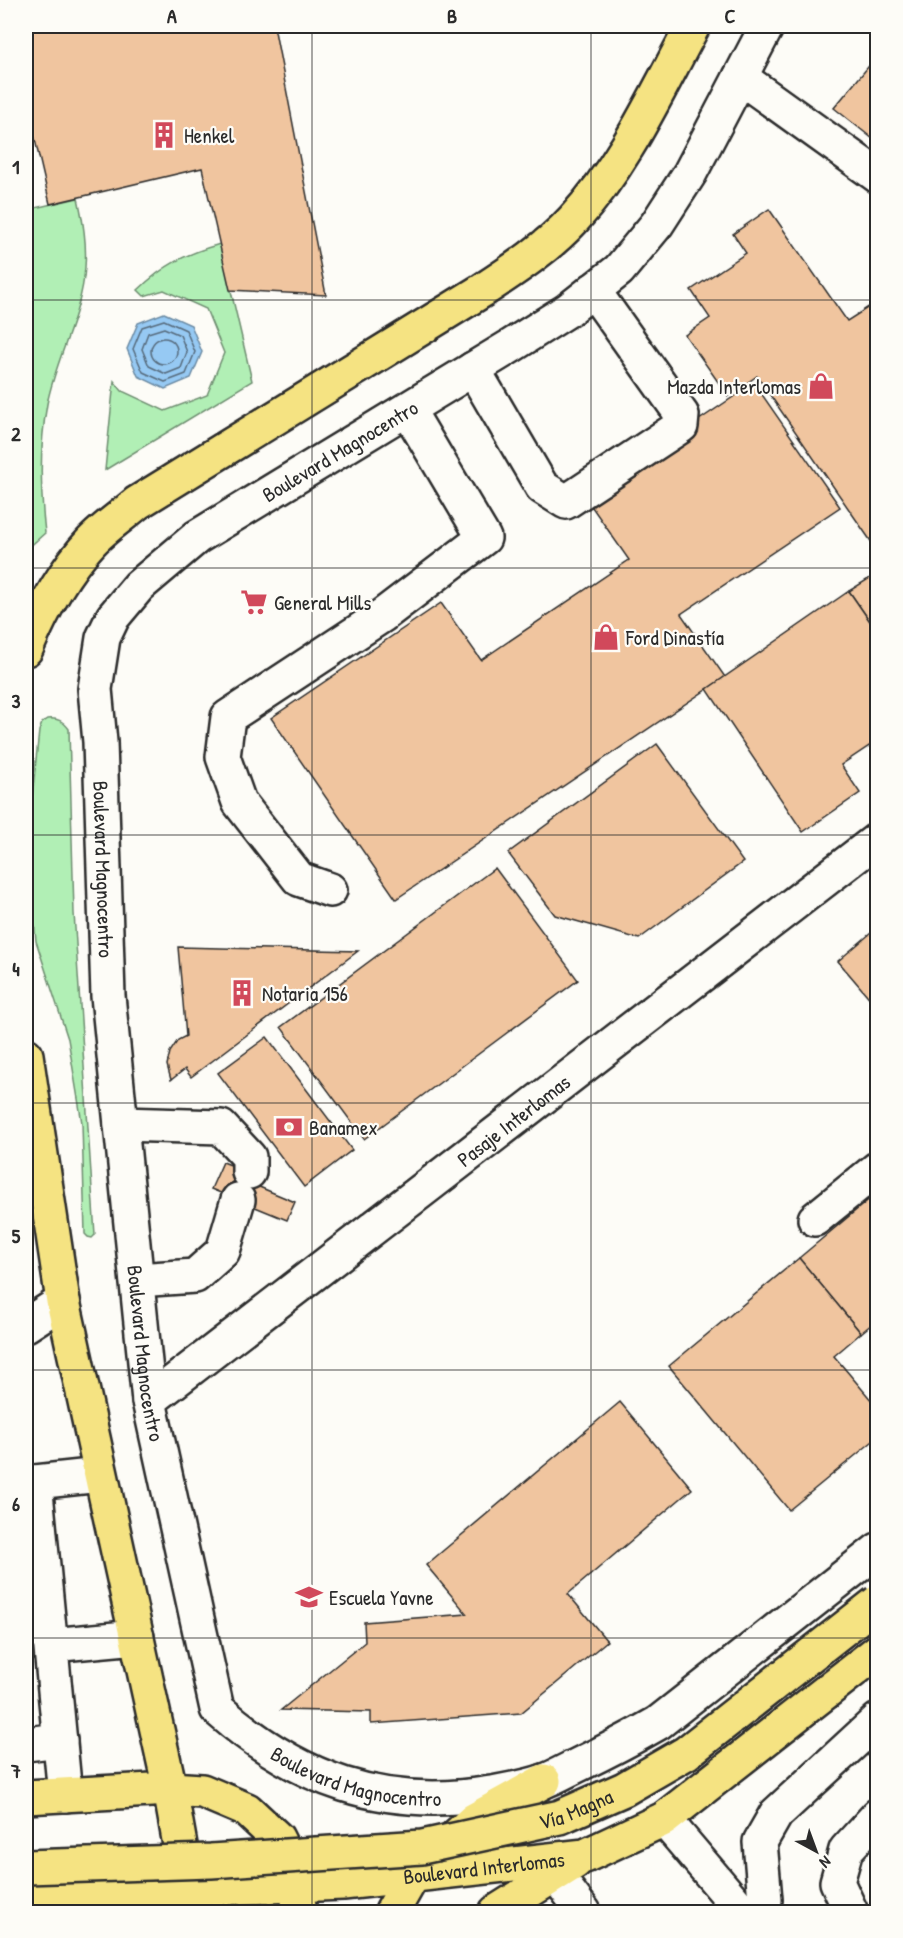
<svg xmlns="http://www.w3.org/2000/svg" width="903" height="1938" font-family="'Patrick Hand',sans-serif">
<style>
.green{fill:#b1efb5;stroke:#6e8d70;stroke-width:1.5}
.water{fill:#96c9f3;stroke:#6b8aa3;stroke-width:1.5}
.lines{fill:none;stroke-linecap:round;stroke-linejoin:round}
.shore{stroke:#566a7b;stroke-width:1.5}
.building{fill:#f0c59f;stroke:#2b2b2b;stroke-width:1.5}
.minor-casing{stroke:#2b2b2b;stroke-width:38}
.major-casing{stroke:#2b2b2b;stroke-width:38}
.minor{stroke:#fdfcf7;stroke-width:33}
.major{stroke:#f5e382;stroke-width:33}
.major-bridge-casing{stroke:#2b2b2b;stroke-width:38;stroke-linecap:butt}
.major-bridge{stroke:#f5e382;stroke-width:33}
.grid{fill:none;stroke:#2b2b2b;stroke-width:1.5;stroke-opacity:0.55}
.labels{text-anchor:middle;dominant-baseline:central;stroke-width:4.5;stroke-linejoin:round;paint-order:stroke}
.poi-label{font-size:21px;fill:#2b2b2b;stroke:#fdfcf7;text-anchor:start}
.street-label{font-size:21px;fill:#2b2b2b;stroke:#fdfcf7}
.neatline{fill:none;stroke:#2b2b2b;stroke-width:2}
.grid-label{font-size:20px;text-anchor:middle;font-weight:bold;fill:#2b2b2b}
</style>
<rect width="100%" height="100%" fill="#fdfcf7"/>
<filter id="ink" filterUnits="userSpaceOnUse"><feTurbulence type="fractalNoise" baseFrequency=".0167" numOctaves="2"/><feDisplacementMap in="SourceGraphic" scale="12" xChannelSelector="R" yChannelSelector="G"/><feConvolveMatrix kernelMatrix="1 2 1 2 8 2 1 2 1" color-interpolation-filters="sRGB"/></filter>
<g filter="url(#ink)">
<g class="green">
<path d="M78 198C83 221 87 243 85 267 82 314 56 358 47 404 39 447 40 489 45 533L26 550V210Z"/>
<path d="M220 244 252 381 105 470 114 381 122 391 165 411 207 395 224 353 206 309 164 290 144 296 138 290C164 265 185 254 220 244Z"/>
<path d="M48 719C58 718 63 721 69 729L74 913 95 1235 92 1238 88 1237 85 1234 82 1123 68 1039 36 941 27 847 39 731 42 723Z"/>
</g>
<path class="water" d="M164 313 191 325 202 352 191 378 165 389 138 376 127 349 138 323Z"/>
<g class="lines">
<g class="shore">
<path d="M164 320 186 330 195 352 186 374 165 382 143 372 133 349 142 327Z"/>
<path d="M164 328 180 335 187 352 181 368 166 374 149 366 142 349 148 333Z"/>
<circle cx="164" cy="351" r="13"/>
</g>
</g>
<g class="building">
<path d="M26 26H274L326 295 230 290 202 168 50 204 26 101Z"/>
<path d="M878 55V143L834 108Z"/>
<path d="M769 209 847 321 878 301 877 550 757 376 728 396 685 335 710 318 691 290 746 253 733 234Z"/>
<path d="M754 383 840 507 681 614 725 677 396 899 271 718 441 603 481 660 629 560 585 497Z"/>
<path d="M878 573V633L849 591Z"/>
<path d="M849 591 878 633V740L841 765 860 793 803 832 707 689Z"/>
<path d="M657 744 743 862 639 939 555 915 508 853Z"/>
<path d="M495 868 578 980 364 1139 281 1027Z"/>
<path d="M878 927V1008L838 961Z"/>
<path d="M178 947 358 951 191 1077 185 1069 171 1080 167 1065 170 1052 178 1040 186 1036Z"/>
<path d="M267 1037 352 1150 304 1187 218 1073Z"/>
<path d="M223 1162 261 1177 257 1186 295 1202 287 1220 211 1189Z"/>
<path d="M878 1192V1319L861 1333 799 1258Z"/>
<path d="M799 1258 861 1333 834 1356 878 1408V1437L789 1510 669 1366Z"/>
<path d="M620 1402 692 1489 568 1594 607 1641 521 1713 371 1724V1712L281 1710 365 1642 364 1622 467 1614 426 1565Z"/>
</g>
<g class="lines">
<defs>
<g id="minor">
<path id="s1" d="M767 26 690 173 657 224 619 270 568 310 511 346 197 537 139 586 113 617 103 638 95 689 100 742 108 996 142 1333 149 1401 217 1709C298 1780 383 1811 491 1793 508 1790 528 1787 544 1781 556 1777 567 1770 578 1765 605 1752 632 1738 658 1723L878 1550"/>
<path d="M740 77 878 176"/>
<path d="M473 369 542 487 566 502 681 426 682 415 593 290"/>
<path d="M330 890 299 879 239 802 223 757 228 717 383 615 484 538 408 410"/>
<path d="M121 1124 221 1127 249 1157V1172"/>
<path d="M815 1219 878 1168"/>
<path d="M137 1280 195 1276 223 1251 238 1200"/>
<path d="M26 1325 63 1301"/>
<path id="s2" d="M149 1401 878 839"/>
<path d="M35 1482 65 1795"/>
<path d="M26 1483 100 1475"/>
<path d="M51 1645 137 1637"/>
<path d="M26 1744 60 1740"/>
<path d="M664 1819 743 1912"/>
<path d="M555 1874 584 1912"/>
<path d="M762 1912 765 1900 760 1842 776 1814 878 1720"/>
<path d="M851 1912 837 1882 846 1850 878 1815"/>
</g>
<g id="major">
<path d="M26 649C42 611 62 573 91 542 104 528 122 516 137 503L483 290C515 269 547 248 573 220 625 164 657 92 693 26"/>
<path d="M26 1055 63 1301 170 1789 188 1890"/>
<path d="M26 1797 170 1789 202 1791 247 1810 277 1838 293 1870 300 1912"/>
<path id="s3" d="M26 1896 343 1883 585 1856 664 1819 878 1651"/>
<path d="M392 1912 413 1875 474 1820 544 1781"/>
<path d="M496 1912 575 1862"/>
</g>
</defs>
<use href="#minor" class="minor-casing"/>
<use href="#major" class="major-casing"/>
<use href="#minor" class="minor"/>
<use href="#major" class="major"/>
<defs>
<g id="major-bridge">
<path id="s4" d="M26 1867 211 1861 422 1847 560 1817 624 1789 686 1753 878 1602"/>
</g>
</defs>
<use href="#major-bridge" class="major-bridge-casing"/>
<use href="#major-bridge" class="major-bridge"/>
</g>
</g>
<path class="grid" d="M312 26V1912M591 26V1912M26 300H878M26 568H878M26 835H878M26 1103H878M26 1370H878M26 1638H878"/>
<defs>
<symbol id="building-bare" viewBox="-9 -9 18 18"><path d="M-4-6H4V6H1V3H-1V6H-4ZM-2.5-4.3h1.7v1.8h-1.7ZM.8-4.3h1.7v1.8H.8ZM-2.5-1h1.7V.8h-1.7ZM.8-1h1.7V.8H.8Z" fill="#d1495b" stroke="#fdfcf7" stroke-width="2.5" paint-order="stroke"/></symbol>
<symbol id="shop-bare" viewBox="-9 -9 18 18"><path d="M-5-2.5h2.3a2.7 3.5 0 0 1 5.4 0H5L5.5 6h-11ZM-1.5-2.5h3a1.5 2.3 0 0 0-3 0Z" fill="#d1495b" stroke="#fdfcf7" stroke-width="2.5" paint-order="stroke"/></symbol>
<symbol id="supermarket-bare" viewBox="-9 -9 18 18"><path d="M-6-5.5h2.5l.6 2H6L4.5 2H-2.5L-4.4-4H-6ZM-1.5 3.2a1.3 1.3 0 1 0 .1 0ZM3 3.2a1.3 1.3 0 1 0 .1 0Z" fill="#d1495b" stroke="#fdfcf7" stroke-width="2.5" paint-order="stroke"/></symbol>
<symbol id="bank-bare" viewBox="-9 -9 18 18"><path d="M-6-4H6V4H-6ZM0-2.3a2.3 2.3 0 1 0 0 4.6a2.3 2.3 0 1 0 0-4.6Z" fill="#d1495b" stroke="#fdfcf7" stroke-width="2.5" paint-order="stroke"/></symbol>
<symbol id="school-bare" viewBox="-9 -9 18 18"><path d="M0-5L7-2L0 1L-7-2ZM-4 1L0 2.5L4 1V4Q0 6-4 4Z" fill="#d1495b" stroke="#fdfcf7" stroke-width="2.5" paint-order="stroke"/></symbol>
</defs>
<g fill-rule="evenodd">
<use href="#building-bare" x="145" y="116" width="38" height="38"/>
<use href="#shop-bare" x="802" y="367" width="38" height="38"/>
<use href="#supermarket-bare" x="235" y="583" width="38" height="38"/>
<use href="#shop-bare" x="587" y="618" width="38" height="38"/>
<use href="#building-bare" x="223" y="974" width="38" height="38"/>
<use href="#bank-bare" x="270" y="1108" width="38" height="38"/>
<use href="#school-bare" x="290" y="1578" width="38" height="38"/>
</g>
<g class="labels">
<g class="poi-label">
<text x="184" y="135">Henkel</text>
<text x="801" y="386" text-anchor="end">Mazda Interlomas</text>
<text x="274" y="602">General Mills</text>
<text x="626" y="637">Ford Dinastía</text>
<text x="262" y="993">Notaria 156</text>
<text x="309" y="1127">Banamex</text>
<text x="329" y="1597">Escuela Yavne</text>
</g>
<g class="street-label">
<text transform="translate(340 451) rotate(-31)">Boulevard Magnocentro</text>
<text stroke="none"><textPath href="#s1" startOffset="1158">Boulevard Magnocentro</textPath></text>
<text stroke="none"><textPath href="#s2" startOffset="460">Pasaje Interlomas</textPath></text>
<text stroke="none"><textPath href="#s1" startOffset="1644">Boulevard Magnocentro</textPath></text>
<text stroke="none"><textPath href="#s1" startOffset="2166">Boulevard Magnocentro</textPath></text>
<text stroke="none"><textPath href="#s4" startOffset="555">Vía Magna</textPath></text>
<text stroke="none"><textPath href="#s3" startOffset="459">Boulevard Interlomas</textPath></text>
</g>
</g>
<rect width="903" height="1938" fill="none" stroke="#fdfcf7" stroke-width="66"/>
<g transform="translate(816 1851) rotate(139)" stroke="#fdfcf7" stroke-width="4.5" paint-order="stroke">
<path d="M0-4.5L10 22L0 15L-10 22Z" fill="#2b2b2b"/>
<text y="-9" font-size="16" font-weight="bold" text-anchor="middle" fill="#2b2b2b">N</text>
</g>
<rect x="33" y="33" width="837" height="1872" class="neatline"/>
<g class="grid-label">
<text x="172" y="23">A</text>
<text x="452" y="23">B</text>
<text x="730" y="23">C</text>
<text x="16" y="174">1</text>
<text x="16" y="441">2</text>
<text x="16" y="708">3</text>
<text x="16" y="976">4</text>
<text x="16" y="1243">5</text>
<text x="16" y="1511">6</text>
<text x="16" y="1778">7</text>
</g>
</svg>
